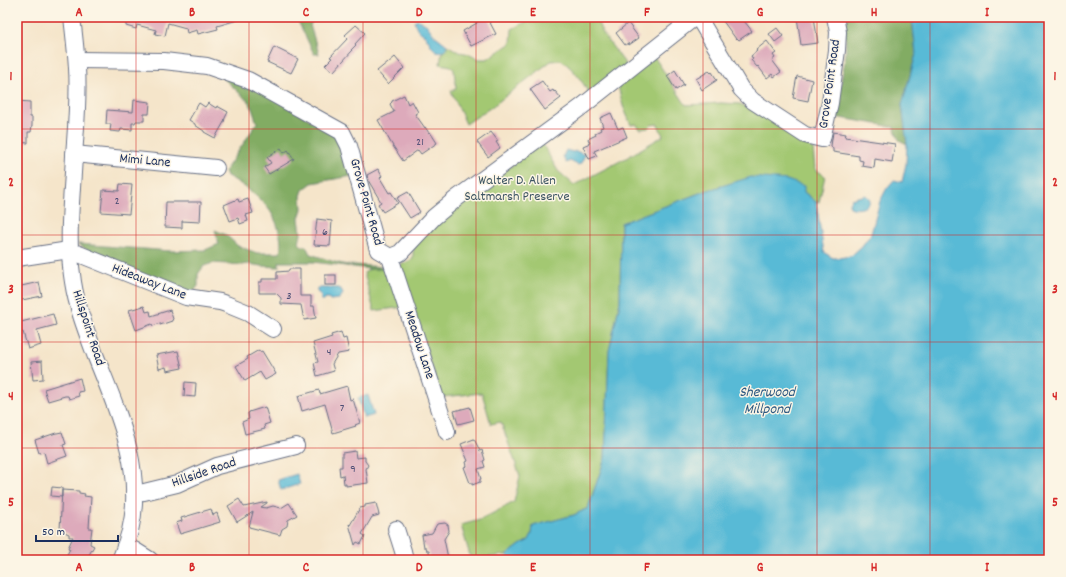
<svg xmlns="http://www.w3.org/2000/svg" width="1066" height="577" font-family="Dekko,sans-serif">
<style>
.green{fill:#a3c872;stroke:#5f7c68}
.forest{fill:#82ac64;stroke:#4e6e61}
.water{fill:#58bad6;stroke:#3a749a}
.building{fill:#dab}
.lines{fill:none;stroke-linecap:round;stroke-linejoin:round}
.minor-casing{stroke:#676f84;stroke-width:18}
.minor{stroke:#fff;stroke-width:16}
.grid{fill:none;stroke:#d62828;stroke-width:1;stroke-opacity:0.55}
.labels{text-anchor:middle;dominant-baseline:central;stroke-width:3;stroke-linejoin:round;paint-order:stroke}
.number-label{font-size:12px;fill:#4c4e75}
.street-label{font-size:14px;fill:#1b2f5e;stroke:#fcf5e5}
.park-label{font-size:14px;fill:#3d5563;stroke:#fcf5e5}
.water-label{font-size:15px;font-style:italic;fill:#2d5982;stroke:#fcf5e5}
.neatline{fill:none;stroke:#d62828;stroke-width:1.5}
.grid-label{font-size:13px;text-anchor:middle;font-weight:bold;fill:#d62828}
</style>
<rect width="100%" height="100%" fill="#fcf5e5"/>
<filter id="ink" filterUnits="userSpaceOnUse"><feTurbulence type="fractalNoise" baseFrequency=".025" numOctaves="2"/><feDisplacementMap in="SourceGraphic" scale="8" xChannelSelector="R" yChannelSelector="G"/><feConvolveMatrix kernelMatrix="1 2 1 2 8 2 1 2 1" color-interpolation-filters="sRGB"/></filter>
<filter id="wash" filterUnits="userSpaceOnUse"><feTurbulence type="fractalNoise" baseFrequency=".012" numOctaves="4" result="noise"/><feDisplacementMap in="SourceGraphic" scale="16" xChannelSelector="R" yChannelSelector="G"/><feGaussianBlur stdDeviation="0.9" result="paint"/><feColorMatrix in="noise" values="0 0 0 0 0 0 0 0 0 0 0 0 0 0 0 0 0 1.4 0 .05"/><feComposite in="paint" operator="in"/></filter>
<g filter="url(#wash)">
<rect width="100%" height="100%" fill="#f5e5ca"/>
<path class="green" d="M535 17H607L598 23 603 34 624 62 630 76 655 58 686 105 721 103 740 104 771 120 797 141 813 148 815 169 825 176 819 202H816L804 192 705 191 621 223 620 302 609 351 605 458 588 508 574 515 533 526 532 534 529 540 520 545 507 555 471 559 461 525 480 520 514 502 520 476 501 422 491 424 482 393 442 397 411 306 374 311 364 273 370 269C390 269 395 268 413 259V252L419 235 542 143 558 171 574 185 626 158 663 136 658 124 651 125 648 128 640 129 636 124 631 125 623 106 618 86 590 95C582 81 574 69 561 60L551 61 493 106 466 124 451 91 456 89 454 70 451 66 440 64 442 52 446 50 447 45 459 52 470 54 479 59H487L511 43 512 29Z"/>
<g class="forest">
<path d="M296 17H315L310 25 319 54H314Z"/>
<path d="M848 17H912L916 54 902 105 907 144 899 140 894 127 835 117 846 53 845 26Z"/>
<path d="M220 75 251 86 340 137 352 176 312 183 303 190 301 196 302 209 299 218 301 234 299 243 302 246H306L310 254C321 257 345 267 355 265L384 267 387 266V269H370L313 262H279V267L261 266 249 264 242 265 213 263 204 266 198 274V286L191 295 106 263 78 244 171 251 205 250 219 244 215 230 226 235 238 246 257 253H280C283 241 278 224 272 214 265 201 240 182 227 176L225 171 257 123 250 103Z"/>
</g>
<g class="water">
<path d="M912 17H1049V560H508L507 555 520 545 529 540 532 534 533 526 574 515 588 508 605 458 609 351 620 302 621 223 705 191 751 177 787 180 804 186V192L816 202 824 252 828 255 833 258H839L851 256 862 246 871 234 880 201 887 188 894 180 902 182 906 164 907 144 902 105 916 54Z"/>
<path d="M417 19 427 25 433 34 447 45 446 50C433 56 432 44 425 36 418 29 418 32 414 21Z"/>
<path d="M566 150 573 152 576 151 585 155 581 163 578 165 570 161 566 163 563 156Z"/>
<path d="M865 195C878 201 862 213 850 207L849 203 851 199Z"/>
<path d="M317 288H338L341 289 343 294 339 299 330 300 329 298H325L324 301H322L321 295 317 292Z"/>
<path d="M368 395 374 415 364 418 358 398Z"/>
<path d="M297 474 300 484 281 490 278 480Z"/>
</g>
<g id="blocks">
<g class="building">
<path d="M117 17H240L241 19 217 26 218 29 198 34 197 30 187 33 186 28 168 23 165 36 155 34 156 30 137 25 136 29 126 26V23L116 20Z"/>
<path d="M474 17H487L496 34 471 46 463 31 477 23Z"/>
<path d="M720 17H741L752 31 739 40 737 38 736 39Z"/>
<path d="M797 17H814L818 43 801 45Z"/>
<path d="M628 23 639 38 629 45 628 43 625 45 616 33Z"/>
<path d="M356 25 365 33 355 44 356 45 351 50 352 51 333 72 325 65 332 58 330 57 348 38 345 35Z"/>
<path d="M777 28 783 36 775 42 769 34Z"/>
<path d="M767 41 776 53 773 55 775 58 772 60 781 72 774 77 772 74 767 78 758 66 757 67 751 60 753 59 751 56 757 51 756 50Z"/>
<path d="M274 47 298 59 291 73 267 62Z"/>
<path d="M395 57 404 68 388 84 377 71 388 62V63Z"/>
<path d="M675 70 684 85 676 90 667 76Z"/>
<path d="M709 71 711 73 712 72 717 80 702 90 696 79Z"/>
<path d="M797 76 812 80 808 101 793 98Z"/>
<path d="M542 81 550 92 553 90 554 92 555 91 561 98 545 110 530 89Z"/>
<path d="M404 95 408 104 412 101 418 112 415 114 425 128V127L429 133 430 132 437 143 421 154 418 150 403 161 391 143 378 120 394 112 390 104 392 102V101Z"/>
<path d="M134 100 150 102 149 114H144V121H136L135 123H132V130L121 129 120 132 110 131 111 124H106L107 110 133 112Z"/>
<path d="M17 101 30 102V117H32V125L31 132H28V143L17 142Z"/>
<path d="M199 103 205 107 208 103 216 108 217 106 228 112 225 118 224 122 215 138 204 132V131L195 125V124L189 120Z"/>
<path d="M611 113 618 129 623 127 627 137 594 151 597 156 589 159 583 146 590 143 588 139 596 135 595 133 601 130 600 128 603 127 600 118Z"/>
<path d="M491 132 498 141 496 142 500 148 488 157 477 142Z"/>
<path d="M833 132 846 134 845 137 895 144 892 162 875 159 874 168 862 166 863 161 859 160V156L833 152V149L831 146Z"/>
<path d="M281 148 284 153 288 150 294 159 269 174 264 167 271 163 267 157Z"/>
<path d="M378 169 382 176 380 178 389 193 391 192 398 203 383 212 378 204 381 202 368 180 367 175Z"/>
<path d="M120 184 132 185 129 214 101 212 103 190 119 191Z"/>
<path d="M408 192 420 212 410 218 397 198Z"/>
<path d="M238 199 239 202 248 199 253 213 246 215 248 221 240 224 238 218 230 221 224 205Z"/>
<path d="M166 202H201L200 222 182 221V228L165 227Z"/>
<path d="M317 219 332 221 330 246 314 245Z"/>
<path d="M289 269H300V296H311V306H314L316 318 304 320 301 305 281 304V298L276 293H259V282H262V279H277V272L289 271Z"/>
<rect x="325" y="275" width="11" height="10"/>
<path d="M39 282 42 296 17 301V287Z"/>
<path d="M144 306 146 312 150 311 151 316 170 310 173 319 172 320V321L160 325V323L153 326 152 324 136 330 129 310Z"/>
<path d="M53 314 56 325 37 330 41 345 28 349 23 332 17 333V323Z"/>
<path d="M341 332 343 339 346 338 349 352 338 354 332 364 334 371 317 376 314 363 318 362 313 343 332 337 331 335Z"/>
<path d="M259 350 260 352 262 351 276 374 265 380 260 372 245 381 236 366 248 359 247 357Z"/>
<path d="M178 351 182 368 167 371 166 367 159 369 156 355Z"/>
<path d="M42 361 43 379 33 380 31 362Z"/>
<path d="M80 378 83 391 78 392 79 396 69 399 68 396H65L48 401 44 389Z"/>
<path d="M185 382 196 383 195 397 184 396Z"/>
<path d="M347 386 350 400 353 399 360 423 355 425 356 426 333 433 325 404 302 411 298 396 319 390 320 394Z"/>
<path d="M265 407 270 423 264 425 265 429 245 434 242 422 249 419 248 413H249V412Z"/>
<path d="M470 407 474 420 458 424 454 411Z"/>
<path d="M62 432 66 444 63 445 67 456 47 463 44 452 39 453 35 440 56 433H57Z"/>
<path d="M474 439 480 451 482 450 485 460 483 461 485 467 478 469 481 479H480V482L472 485V483H470L464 467 467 466 466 462 468 461 461 444Z"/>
<path d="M355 451 356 458 365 457V461L368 465 366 469 368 483 346 486V484H344L343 475 340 476 339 467H342V453Z"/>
<path d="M52 487 62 488V497L51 496Z"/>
<path d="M62 490 79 491V493L85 494 84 496 91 497 89 528H92L90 544 94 546 86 560H64L70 549 68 548 73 537H69V534L60 530Z"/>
<path d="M239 499 244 507 267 502V503L261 507 266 508 273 506 281 508 289 503 297 515 288 520 287 526 282 529 280 535 249 527 253 512 237 522 228 506Z"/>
<path d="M376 503 379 515 372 517 362 534 365 536 361 544 357 542 355 545 349 524 350 525 360 508 365 507V505Z"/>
<path d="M211 509 213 515 217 513 220 522 180 534 176 523 182 521 181 518Z"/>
<path d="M445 523 448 525 449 531 444 539 448 558 442 559V560H430L429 551H427L426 547H424L422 535 432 533 437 524Z"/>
</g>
</g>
</g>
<g filter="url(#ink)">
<use href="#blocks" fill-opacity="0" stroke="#676f84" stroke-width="1"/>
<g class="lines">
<defs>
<g id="minor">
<path d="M72 17C74 34 76 51 77 68 79 97 76 127 74 156 72 198 66 240 73 282 77 308 87 333 96 357 118 412 145 471 130 531 127 541 124 551 120 560"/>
<path d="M698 17 741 89 753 101 805 135 822 139 830 103 837 50 838 32 835 17"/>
<path d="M77 60 164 61 207 66 248 80 342 132 349 146 378 250 390 257"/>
<path d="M74 154 216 168"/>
<path d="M390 257 400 253 434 217 457 198 580 108 695 17"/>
<path d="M390 257 447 432"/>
<path d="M17 258 69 250 186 297 220 302 226 304 248 313 273 329"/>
<path d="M134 493 144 492 177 484 217 466 296 446"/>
<path d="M396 529 403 551 405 560"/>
<path d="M125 546 134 550 150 560"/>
</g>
</defs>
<use href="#minor" class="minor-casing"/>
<use href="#minor" class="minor"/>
</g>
</g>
<path class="grid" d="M136 17V560M249 17V560M363 17V560M476 17V560M590 17V560M703 17V560M817 17V560M930 17V560M17 129H1049M17 235H1049M17 342H1049M17 448H1049"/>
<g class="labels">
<g class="number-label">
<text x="420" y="142">21</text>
<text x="117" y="201">2</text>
<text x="325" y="232">6</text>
<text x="289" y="296">3</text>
<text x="329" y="352">4</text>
<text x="342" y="408">7</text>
<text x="353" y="469">9</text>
</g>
<g class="street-label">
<text transform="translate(830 84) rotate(-82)">Grove Point Road</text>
<text transform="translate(145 161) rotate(5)">Mimi Lane</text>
<text transform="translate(366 202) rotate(74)">Grove Point Road</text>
<text transform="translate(149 282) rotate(21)">Hideaway Lane</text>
<text transform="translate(88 328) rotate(72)">Hillspoint Road</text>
<text transform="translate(419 345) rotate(72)">Meadow Lane</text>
<text transform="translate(204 473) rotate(-19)">Hillside Road</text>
</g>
<g class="park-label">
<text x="517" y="181">Walter D. Allen<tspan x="517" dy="16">Saltmarsh Preserve</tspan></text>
</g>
<g class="water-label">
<text x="767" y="393">Sherwood<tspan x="767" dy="17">Millpond</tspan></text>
</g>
</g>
<rect width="1066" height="577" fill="none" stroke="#fcf5e5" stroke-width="44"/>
<path d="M36 535v6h82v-6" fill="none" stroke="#1b2f5e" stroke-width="2"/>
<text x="42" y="535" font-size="12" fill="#1b2f5e" stroke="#fcf5e5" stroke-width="3" paint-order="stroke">50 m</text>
<rect x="22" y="22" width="1022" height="533" class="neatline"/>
<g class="grid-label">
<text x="79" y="16">A</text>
<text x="192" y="16">B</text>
<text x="306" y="16">C</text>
<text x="419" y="16">D</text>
<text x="533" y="16">E</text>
<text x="647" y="16">F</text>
<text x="760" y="16">G</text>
<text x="874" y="16">H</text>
<text x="987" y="16">I</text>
<text x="11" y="80">1</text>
<text x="1055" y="80">1</text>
<text x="11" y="186">2</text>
<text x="1055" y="186">2</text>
<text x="11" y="293">3</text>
<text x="1055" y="293">3</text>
<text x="11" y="400">4</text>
<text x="1055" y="400">4</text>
<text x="11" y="506">5</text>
<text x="1055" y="506">5</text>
<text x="79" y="571">A</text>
<text x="192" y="571">B</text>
<text x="306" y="571">C</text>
<text x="419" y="571">D</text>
<text x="533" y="571">E</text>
<text x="647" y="571">F</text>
<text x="760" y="571">G</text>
<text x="874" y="571">H</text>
<text x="987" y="571">I</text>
</g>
</svg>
